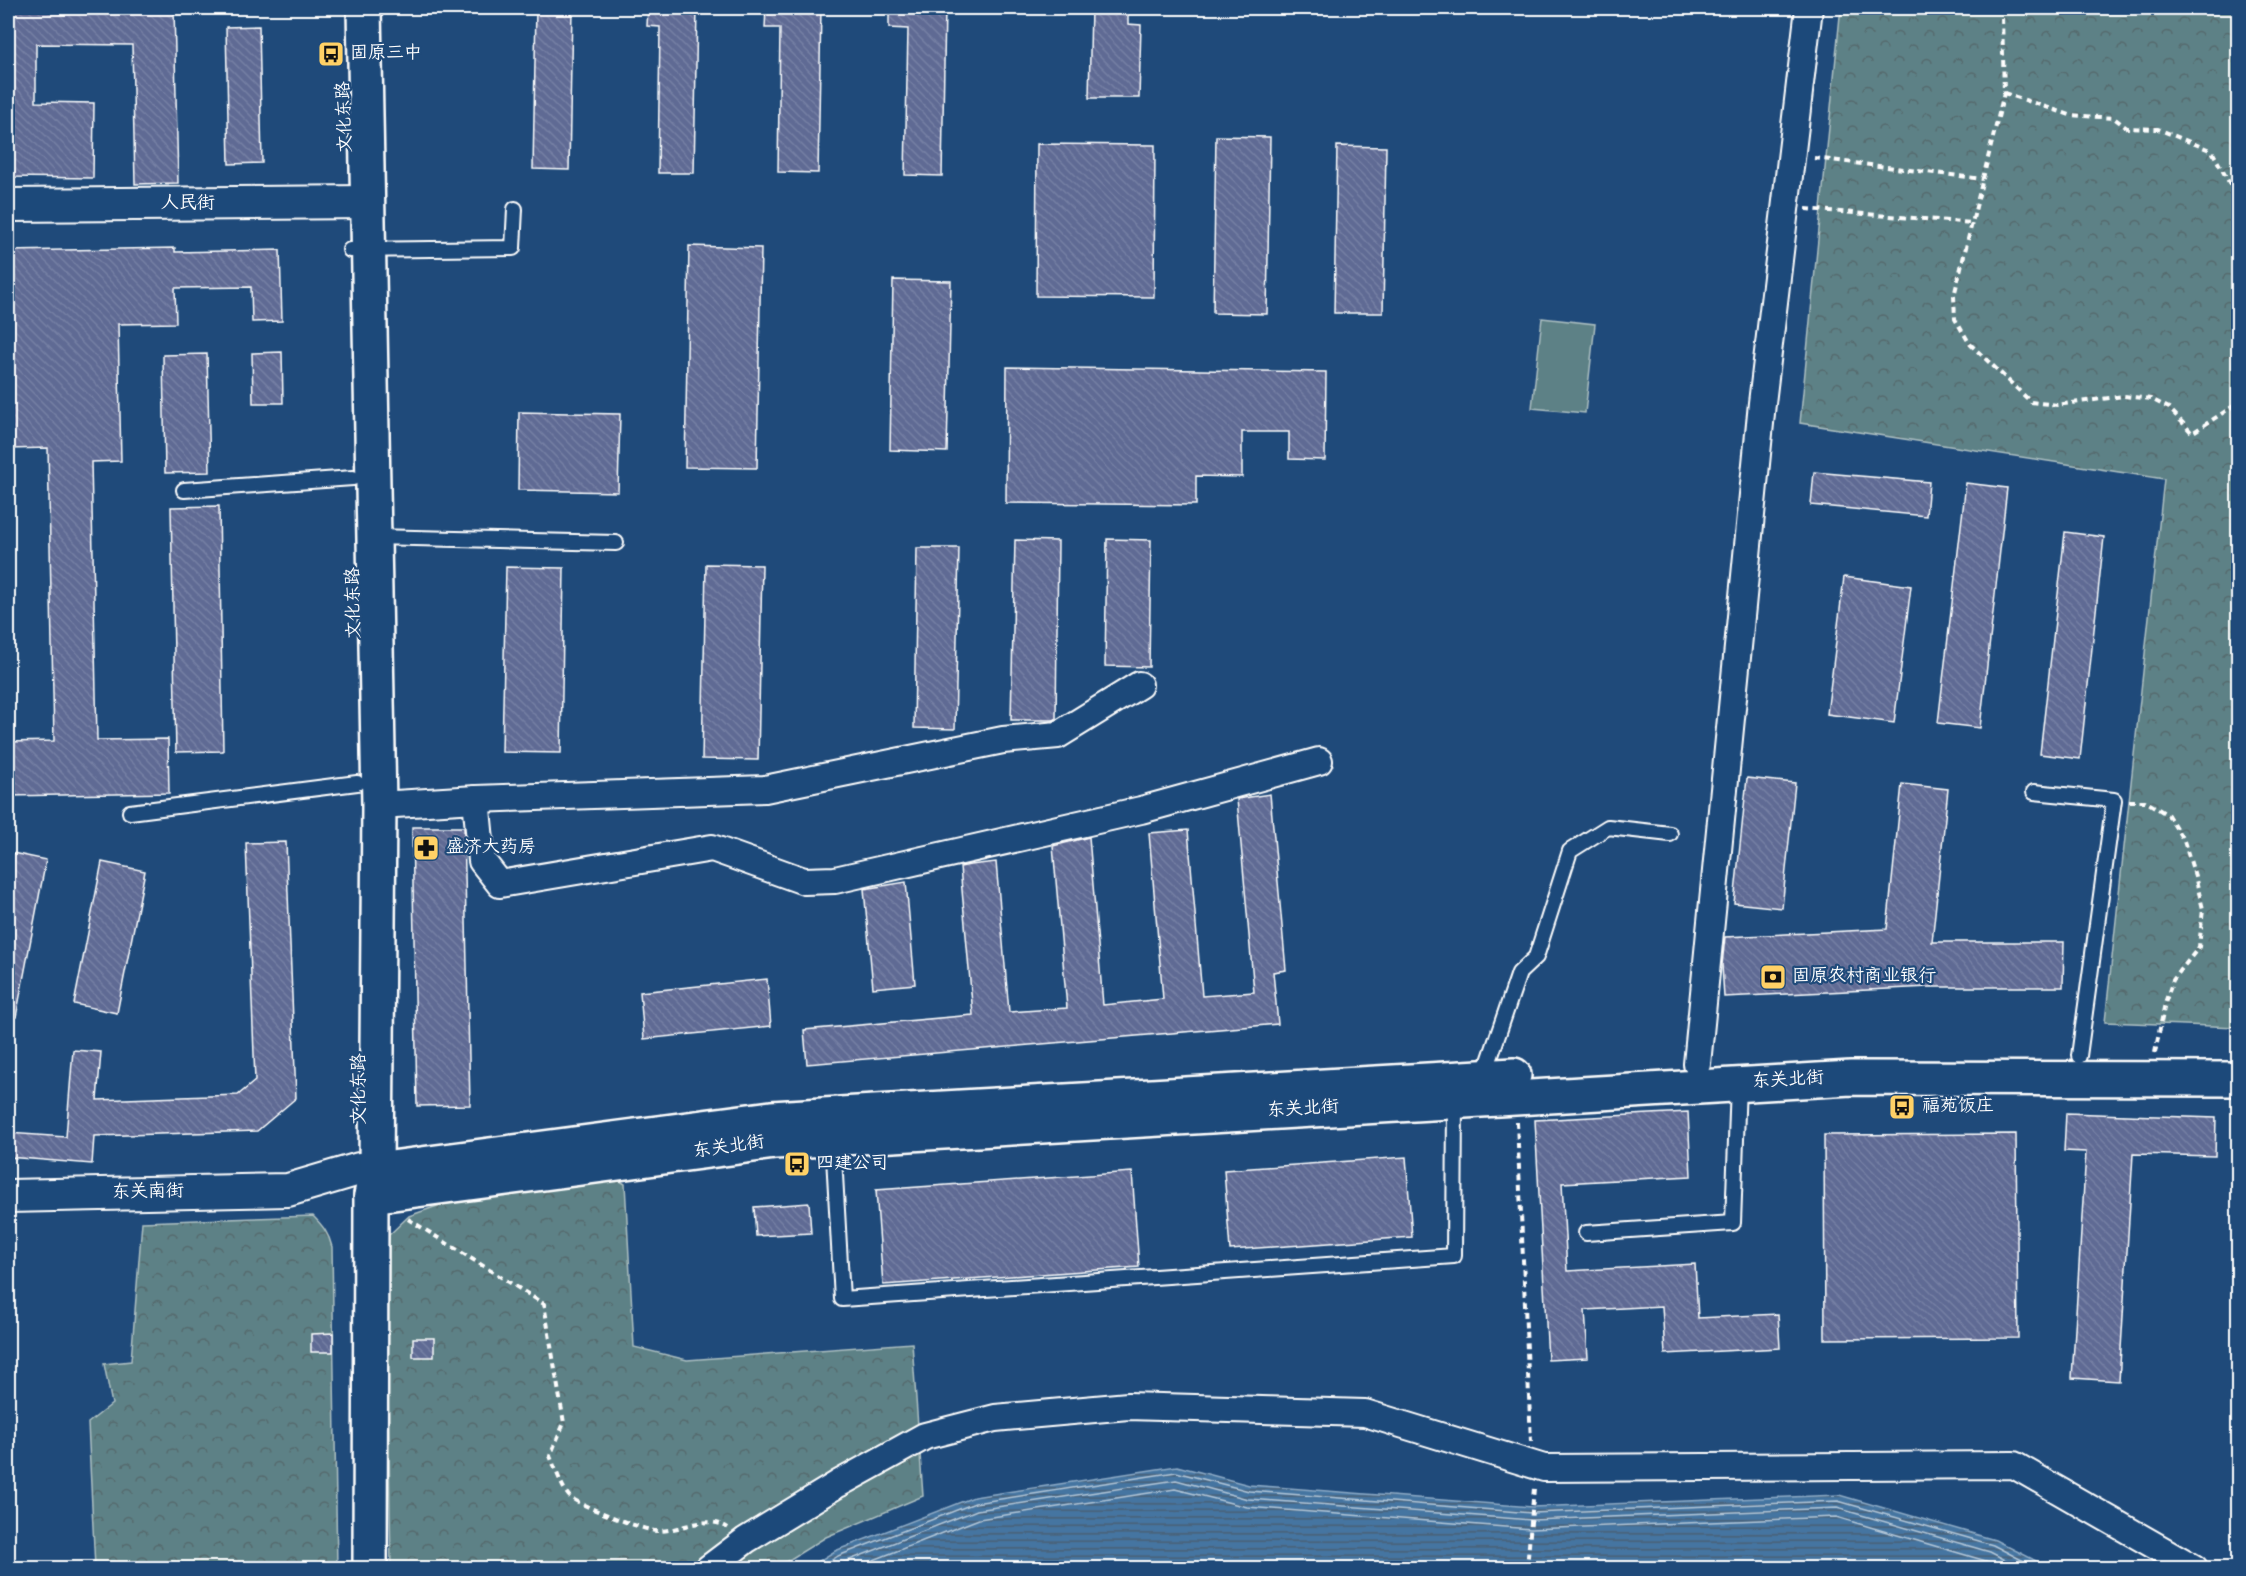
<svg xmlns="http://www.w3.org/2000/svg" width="2246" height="1576" font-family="'Gochi Hand','LXGW WenKai TC',sans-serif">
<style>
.forest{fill:url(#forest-crowns);stroke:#aec0c2;stroke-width:1.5}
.pitch{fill:#5d8186;stroke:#aec0c2;stroke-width:1.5}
.water{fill:url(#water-rules);stroke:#8facc7;stroke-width:1.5}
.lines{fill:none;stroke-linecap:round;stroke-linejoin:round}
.shore{stroke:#b5c8d9;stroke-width:1.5}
.building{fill:url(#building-back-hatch);stroke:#fff;stroke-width:1.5}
.service-casing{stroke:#fff;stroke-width:18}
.minor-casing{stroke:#fff;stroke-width:30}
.tertiary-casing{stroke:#fff;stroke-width:36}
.secondary-casing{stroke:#fff;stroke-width:38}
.path{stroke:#fff;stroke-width:4;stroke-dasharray:6 4.5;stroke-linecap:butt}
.service{stroke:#1f4a7a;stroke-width:14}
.minor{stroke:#1f4a7a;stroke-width:26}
.tertiary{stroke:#1f4a7a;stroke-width:32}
.secondary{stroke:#1f4a7a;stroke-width:33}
.labels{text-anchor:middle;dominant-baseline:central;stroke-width:4.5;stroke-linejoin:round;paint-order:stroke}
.poi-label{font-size:18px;fill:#fff;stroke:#1f4a7a;text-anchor:start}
.street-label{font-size:18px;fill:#fff;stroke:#1f4a7a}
</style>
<defs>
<pattern id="forest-crowns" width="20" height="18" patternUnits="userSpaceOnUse" patternTransform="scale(1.5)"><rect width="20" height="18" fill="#5d8186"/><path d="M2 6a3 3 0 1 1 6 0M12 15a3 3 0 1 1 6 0" fill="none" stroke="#55696c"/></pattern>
<pattern id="water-rules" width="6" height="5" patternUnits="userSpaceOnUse" patternTransform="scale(1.5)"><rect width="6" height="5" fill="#4575a1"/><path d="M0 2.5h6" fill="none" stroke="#495e72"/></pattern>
<pattern id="building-back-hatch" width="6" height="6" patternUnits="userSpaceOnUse" patternTransform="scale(1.5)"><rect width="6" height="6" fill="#5e6a94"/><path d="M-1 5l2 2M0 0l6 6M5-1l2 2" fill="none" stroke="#7680a4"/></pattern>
</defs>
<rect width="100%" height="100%" fill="#1f4a7a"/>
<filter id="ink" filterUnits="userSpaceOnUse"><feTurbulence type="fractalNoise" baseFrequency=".0167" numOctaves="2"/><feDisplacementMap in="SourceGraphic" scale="12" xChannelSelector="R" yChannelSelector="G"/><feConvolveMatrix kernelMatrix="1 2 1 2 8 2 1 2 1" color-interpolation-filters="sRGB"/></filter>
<g filter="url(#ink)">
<g class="forest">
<path d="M1846 8H2238V1027L2105 1022 2164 479 1800 423 1840 16Z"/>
<path d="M612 1176 625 1184 634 1347 687 1360 912 1343 923 1496 826 1537 776 1568H391L386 1265 389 1235 409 1216 440 1205Z"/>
<path d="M313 1216C323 1226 329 1234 332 1247L337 1568H95L88 1423 112 1404 104 1364 131 1361 142 1222Z"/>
</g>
<path class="pitch" d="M1542 318 1595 324 1585 413 1532 408Z"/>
<path class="water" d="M1177 1466 1249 1485 1532 1507 1839 1495 1995 1540 2050 1568H808L835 1551 974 1497Z"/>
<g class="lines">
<g class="shore">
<path d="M820 1568 838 1556 975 1503 1176 1472 1249 1491 1532 1513 1838 1501 1993 1545 2037 1568"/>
<path d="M833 1568 842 1563 977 1510 1176 1480 1248 1499 1532 1520 1837 1508 1990 1552 2021 1568"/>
<path d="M853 1568 979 1519 1175 1489 1247 1507 1531 1529 1836 1517 1986 1561 2001 1568"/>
</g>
</g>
<g class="building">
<path d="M8 8H105V10L174 9 178 183 135 184 132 45 36 44V102L94 103 93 178 8 177Z"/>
<path d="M536 8H572L569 170 533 169Z"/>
<path d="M648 8H697L694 173H658L660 27 647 26Z"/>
<path d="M766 8H821L818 173 778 172 780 28H765Z"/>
<path d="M889 8H945L942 176 905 175 908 29 889 28Z"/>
<path d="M1091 8H1128V24L1141 25 1139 98H1089Z"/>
<path d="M259 26 262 163 229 164 226 27Z"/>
<path d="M1216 136 1270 137 1267 314 1213 313Z"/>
<path d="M1037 144 1155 145 1154 297 1036 296Z"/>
<path d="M1337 146 1386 147 1383 313H1334Z"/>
<path d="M689 246 761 248 757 468 685 467Z"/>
<path d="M175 248V252L280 250 282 321 252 322 251 287 175 288 176 323 118 324 121 461 91 462 97 740 168 739 169 793 8 796V742L54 741 48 448 8 449V251Z"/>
<path d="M893 280 951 281 947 452 890 450Z"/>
<path d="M282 352 283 403H253L252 353Z"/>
<path d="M207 354 210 472 165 473 163 355Z"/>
<path d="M1007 367 1326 372 1325 460 1289 459V432H1242V477L1196 476V505L1006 503Z"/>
<path d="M519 412 620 414 618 492 518 490Z"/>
<path d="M1814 472 1929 482 1926 516 1811 505Z"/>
<path d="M1966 483 2007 488 1980 728 1938 723Z"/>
<path d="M219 506 223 751 176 752 171 507Z"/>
<path d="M2065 532 2104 537 2080 759 2040 754Z"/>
<path d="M1107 539 1151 540 1149 667 1105 666Z"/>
<path d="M1015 540 1058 541 1056 719 1053 720H1011Z"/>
<path d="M917 548H959L955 729 914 728Z"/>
<path d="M706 564 762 565 758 760 702 759Z"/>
<path d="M506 567 564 568 561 753 502 752Z"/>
<path d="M1844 577 1911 586 1894 723 1827 714Z"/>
<path d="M1747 778 1795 783 1782 908 1734 903Z"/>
<path d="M1902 784 1948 789 1932 942H2064L2063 987H1929L1724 997 1722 965 1725 937 1887 929Z"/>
<path d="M1270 794 1286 970 1273 972 1278 1024 807 1064 804 1030 973 1015 960 867 970 865 996 862 1009 1012 1067 1008 1053 846 1089 837 1103 1005 1163 999 1149 833 1188 830 1202 996 1254 992 1237 799Z"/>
<path d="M412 827H464L470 1105 417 1106Z"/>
<path d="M286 842 296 1098 257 1131 94 1136 92 1164 8 1157V1133L66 1137 73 1050 101 1052 97 1100 238 1095 255 1081 246 843Z"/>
<path d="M8 852 46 860 16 1017H8Z"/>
<path d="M102 862 145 871 117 1013 74 1004Z"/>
<path d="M906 882 915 984 873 988 864 889Z"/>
<path d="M767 979 771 1026 644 1039 640 992Z"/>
<path d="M1688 1112 1691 1176 1562 1183 1567 1271 1695 1264 1698 1318 1778 1314 1780 1348 1665 1354 1662 1306 1585 1310 1588 1358 1548 1360 1535 1120Z"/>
<path d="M2066 1113 2216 1118 2215 1156 2133 1154 2119 1381 2072 1378 2086 1152 2064 1151Z"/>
<path d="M2016 1134 2018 1338 1825 1339 1824 1135Z"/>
<path d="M1406 1157 1412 1237 1230 1250 1224 1170Z"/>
<path d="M1132 1172 1139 1267 883 1285 876 1190Z"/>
<path d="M809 1203 811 1233 756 1236 754 1207Z"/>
<path d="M333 1333V1352H311V1334Z"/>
<rect x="413" y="1338" width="21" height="19"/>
</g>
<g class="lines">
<defs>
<g id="service">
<path d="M350 250 513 248 515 209"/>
<path d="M184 490 353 478"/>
<path d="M374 537 616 543"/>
<path d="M2034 792 2114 800 2079 1056"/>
<path d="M130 812 357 783"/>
<path d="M1484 1076 1519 973 1536 957 1570 851 1608 827 1670 834"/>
<path d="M833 1139 842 1299 1454 1256 1455 1101"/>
<path d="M1586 1233 1733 1223 1738 1084"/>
</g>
<g id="minor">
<path d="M476 799 482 861 500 884 712 848 804 881 835 880 1141 810 1319 761"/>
<path d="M379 805 476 799 765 789 1003 740 1058 735 1139 685"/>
<path d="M1697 1064 1762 403 1809 8"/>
<path d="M709 1568 746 1540 838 1484 925 1436 995 1418 1128 1406 1365 1413 1544 1468 2014 1465 2194 1568"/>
</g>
<g id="tertiary">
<path d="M8 205 368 202"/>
<path d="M8 1196 288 1190 359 1169 376 1170"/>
</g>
<g id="secondary">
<path d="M364 8 379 805 376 1170 371 1196 370 1568"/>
<path d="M376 1170 771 1118 1514 1075"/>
<path d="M371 1196 775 1142 1851 1078 2238 1079"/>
</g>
</defs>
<use href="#service" class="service-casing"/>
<use href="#minor" class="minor-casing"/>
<use href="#tertiary" class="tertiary-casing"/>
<use href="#secondary" class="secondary-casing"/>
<g class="path">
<path d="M2005 8 2002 17 2004 93 1954 296 1955 319 1970 344 2031 402 2057 405 2124 396 2151 399 2169 408 2192 433 2238 403"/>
<path d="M2004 93 2070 115 2114 118 2127 128 2158 129 2212 151 2238 199"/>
<path d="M1814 158 1983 179"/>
<path d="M1806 209 1973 223"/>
<path d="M2129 801H2145L2168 815 2184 841 2195 876 2203 909 2199 947 2173 980 2165 1003 2155 1053"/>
<path d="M1517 1122 1531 1442"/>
<path d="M408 1219 544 1304 564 1423 550 1456C554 1465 563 1491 570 1497 579 1505 643 1530 656 1531 679 1532 706 1513 728 1528"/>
<path d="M1527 1568 1534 1488"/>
</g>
<use href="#service" class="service"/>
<use href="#minor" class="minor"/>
<use href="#tertiary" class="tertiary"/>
<use href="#secondary" class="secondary"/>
</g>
</g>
<defs>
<symbol id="bus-square" viewBox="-11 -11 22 22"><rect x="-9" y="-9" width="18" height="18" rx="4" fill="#ffd166" stroke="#1f4a7a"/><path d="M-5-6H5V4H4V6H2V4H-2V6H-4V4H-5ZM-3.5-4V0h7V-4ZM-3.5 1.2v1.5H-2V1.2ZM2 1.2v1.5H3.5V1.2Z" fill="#111"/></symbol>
<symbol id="pharmacy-square" viewBox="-11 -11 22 22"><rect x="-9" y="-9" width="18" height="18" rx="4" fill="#ffd166" stroke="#1f4a7a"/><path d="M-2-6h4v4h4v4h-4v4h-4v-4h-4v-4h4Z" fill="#111"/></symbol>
<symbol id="bank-square" viewBox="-11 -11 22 22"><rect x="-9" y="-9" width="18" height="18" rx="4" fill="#ffd166" stroke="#1f4a7a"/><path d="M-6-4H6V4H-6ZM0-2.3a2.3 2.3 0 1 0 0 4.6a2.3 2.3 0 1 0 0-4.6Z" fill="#111"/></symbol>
</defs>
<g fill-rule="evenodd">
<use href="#bus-square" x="316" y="39" width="30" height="30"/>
<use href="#pharmacy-square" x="411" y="833" width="30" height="30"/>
<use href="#bank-square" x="1758" y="962" width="30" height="30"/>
<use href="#bus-square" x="1887" y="1092" width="30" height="30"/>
<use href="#bus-square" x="782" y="1149" width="30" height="30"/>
</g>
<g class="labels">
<g class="poi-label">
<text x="350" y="54">固原三中</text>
<text x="446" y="848">盛济大药房</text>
<text x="1792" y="977">固原农村商业银行</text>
<text x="1922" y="1107">福苑饭庄</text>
<text x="816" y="1164">四建公司</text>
</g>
<g class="street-label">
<text transform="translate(346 117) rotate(-92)">文化东路</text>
<text x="188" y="204">人民街</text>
<text transform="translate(355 603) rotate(-91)">文化东路</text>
<text transform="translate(1788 1081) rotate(-3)">东关北街</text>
<text transform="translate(360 1089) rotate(-90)">文化东路</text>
<text transform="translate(1303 1110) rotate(-3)">东关北街</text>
<text transform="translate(729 1148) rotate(-8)">东关北街</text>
<text transform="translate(148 1193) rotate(-1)">东关南街</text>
</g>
</g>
<rect width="2246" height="1576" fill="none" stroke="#1f4a7a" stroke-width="30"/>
<rect x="15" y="15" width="2216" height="1546" fill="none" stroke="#fff" stroke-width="2" filter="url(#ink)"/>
</svg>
